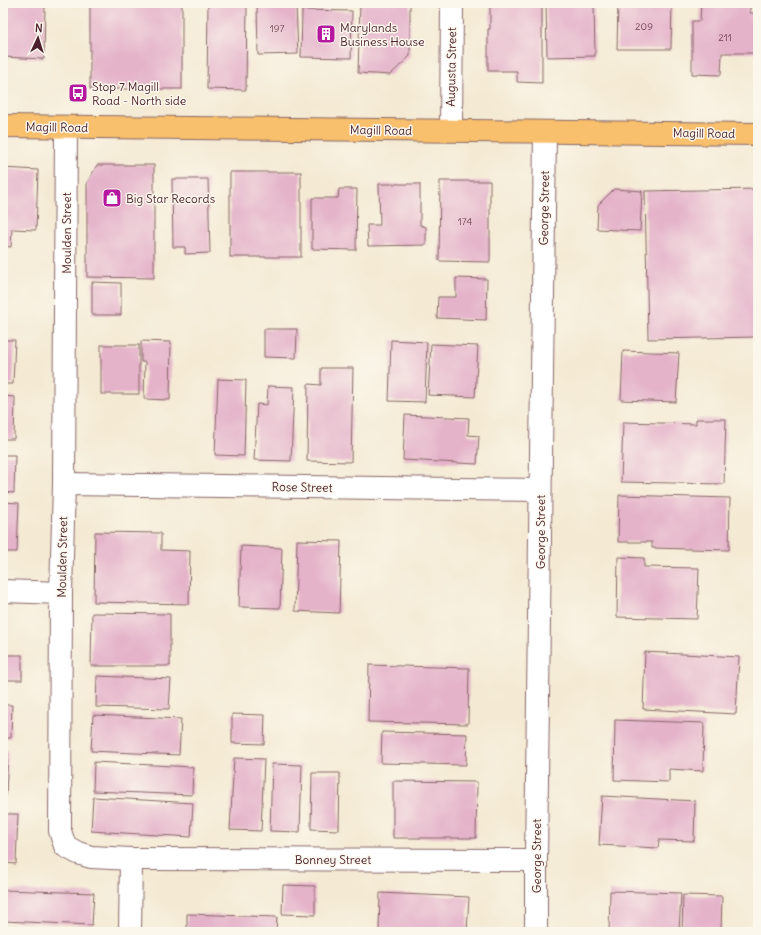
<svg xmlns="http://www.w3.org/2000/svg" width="761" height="935" font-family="Delius,sans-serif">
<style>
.building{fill:#e4b2c9}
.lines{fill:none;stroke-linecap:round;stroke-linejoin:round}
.minor-casing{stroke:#866666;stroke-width:24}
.major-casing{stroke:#866666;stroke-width:24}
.minor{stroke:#fff;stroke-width:22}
.major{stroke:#f8bf6c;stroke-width:22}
.labels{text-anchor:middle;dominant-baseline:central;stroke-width:3;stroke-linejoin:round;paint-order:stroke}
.number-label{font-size:10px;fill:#704452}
.poi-label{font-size:12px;fill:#4a1f2b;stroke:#fbf7ec;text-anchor:start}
.street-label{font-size:12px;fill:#4a1f2b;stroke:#fbf7ec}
</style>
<rect width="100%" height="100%" fill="#fbf7ec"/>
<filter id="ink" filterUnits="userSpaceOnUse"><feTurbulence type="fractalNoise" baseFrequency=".025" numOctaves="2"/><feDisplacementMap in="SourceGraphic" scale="8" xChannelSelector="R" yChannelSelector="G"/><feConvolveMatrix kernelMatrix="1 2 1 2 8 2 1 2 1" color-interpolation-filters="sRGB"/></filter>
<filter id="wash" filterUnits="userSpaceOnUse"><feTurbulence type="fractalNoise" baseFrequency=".012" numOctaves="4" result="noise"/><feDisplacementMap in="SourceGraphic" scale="16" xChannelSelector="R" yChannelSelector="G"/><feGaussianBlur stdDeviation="0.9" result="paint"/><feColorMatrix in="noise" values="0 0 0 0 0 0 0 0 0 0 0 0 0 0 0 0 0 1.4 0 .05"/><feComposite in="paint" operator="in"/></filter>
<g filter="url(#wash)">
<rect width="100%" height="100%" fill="#f4ead4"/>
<g id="blocks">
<g class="building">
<path d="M3 3H45L44 59 3 57Z"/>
<rect x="90" y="3" width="92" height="86"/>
<path d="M208 3H247L246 90 207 89Z"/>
<path d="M257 3H296L298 54 258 55Z"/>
<path d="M360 3H410V56L390 75 358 73Z"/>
<path d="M490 3H542V83L517 82V71H488V29H490Z"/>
<path d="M546 3H594L595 56 547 57Z"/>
<path d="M618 3H672L671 49H617Z"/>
<path d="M701 3H750V13H758V53H722L721 75 692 74V21H700Z"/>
<path d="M302 10 352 11 351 58 301 57Z"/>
<path d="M97 165H154V278L87 277V183Z"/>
<path d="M3 168 38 170 36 230 12 229 11 247 3 246Z"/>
<rect x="230" y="172" width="71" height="85"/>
<path d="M172 179H208L210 253 185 254V247H173Z"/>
<path d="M440 181H490V262L439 261Z"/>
<path d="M379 184H420V225L426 227V245L368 246 367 225H380Z"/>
<path d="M339 189H357L356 250 312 249V198H338Z"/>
<path d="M614 189 642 191 640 231 597 229 598 205Z"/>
<path d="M758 189V337L648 339 645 191Z"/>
<path d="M456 278 487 279 486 320 437 318 438 297H456Z"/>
<path d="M92 282 121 283V315H92Z"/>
<path d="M264 329H297L296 358 264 357Z"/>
<path d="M3 340H15L13 384H3Z"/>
<path d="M391 340 427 342 425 402 389 401Z"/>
<path d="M141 341 171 342 170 400 144 399 145 362H141Z"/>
<path d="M431 344 478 346 475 397 428 395Z"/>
<rect x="101" y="345" width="38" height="49"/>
<path d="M623 351 679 353 676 402 621 400Z"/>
<path d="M321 368H353L351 462 307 461 308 384 321 385Z"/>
<path d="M218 379 246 380 244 456 215 455Z"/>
<path d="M268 386 294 387 291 461 254 460 257 404 267 405Z"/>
<path d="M3 396 15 397 14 439H3Z"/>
<path d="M405 415 469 418 468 435 479 436 477 464 403 460Z"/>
<path d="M696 419H726L724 484 621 482 623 422 696 424Z"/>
<path d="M3 455H15L14 493 3 492Z"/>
<path d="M619 495 730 498 729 550 652 548V542H618Z"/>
<path d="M3 502 19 503 17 552H3Z"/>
<path d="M95 532 161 533V550L190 551 189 604 94 602Z"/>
<path d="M297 540 341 541 339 613 295 611Z"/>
<path d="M241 546 282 548 280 608 239 607Z"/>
<path d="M618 557 644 558V567L699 568 697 619 617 617Z"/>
<path d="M92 613 170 614V666H91Z"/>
<path d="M645 652 739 657 736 714 643 709Z"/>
<rect x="3" y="655" width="19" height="25"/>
<path d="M369 665 469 668 468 724 368 722Z"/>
<path d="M97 676 171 679 169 709 96 707Z"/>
<path d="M3 705H12L11 738H3Z"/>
<path d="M232 714 265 715 264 744 232 743Z"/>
<path d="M93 715 181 719 179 755 91 751Z"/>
<path d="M615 720 704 723 703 771 669 769V782L614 780Z"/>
<path d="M382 732 467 734 466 765 381 763Z"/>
<path d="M3 750 8 751 6 796H3Z"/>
<path d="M234 758 264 759 261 831 230 830Z"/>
<path d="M94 762 193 767 192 795 93 791Z"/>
<path d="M272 764 302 765 300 832 270 831Z"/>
<path d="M312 773H340L339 830 311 829Z"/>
<path d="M393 781 477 782 476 838H393Z"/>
<path d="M602 796 695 801 694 841 659 840 658 848 599 845Z"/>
<path d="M93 797 193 803 191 837 91 831Z"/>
<path d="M3 814H18L16 864 3 863Z"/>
<path d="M283 885 315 886V915L282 914Z"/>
<path d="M3 890 94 893 92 925 3 921Z"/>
<path d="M610 891 681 893 679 932H609Z"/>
<path d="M380 893 469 897 467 932H379Z"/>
<path d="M683 895 722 896 721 932H682Z"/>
<path d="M187 914 277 917 276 932H187Z"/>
</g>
</g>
</g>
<g filter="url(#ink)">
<use href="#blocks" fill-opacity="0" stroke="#866666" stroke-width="1"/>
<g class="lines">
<defs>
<g id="minor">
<path d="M66 127 64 484 61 593 60 831 65 846 78 853 91 857 131 859 130 932"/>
<path d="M451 130 452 3"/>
<path d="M64 484 540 490"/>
<path d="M3 591 61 593"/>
<path d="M131 859 536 860"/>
<path d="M536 932V860L545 132"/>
</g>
<path id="major" d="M3 126 758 134"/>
</defs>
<use href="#minor" class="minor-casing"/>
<use href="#major" class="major-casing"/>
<use href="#minor" class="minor"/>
<use href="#major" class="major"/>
</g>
</g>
<defs>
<symbol id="building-square" viewBox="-11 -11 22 22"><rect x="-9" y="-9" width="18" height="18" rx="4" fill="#b5179e" stroke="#fbf7ec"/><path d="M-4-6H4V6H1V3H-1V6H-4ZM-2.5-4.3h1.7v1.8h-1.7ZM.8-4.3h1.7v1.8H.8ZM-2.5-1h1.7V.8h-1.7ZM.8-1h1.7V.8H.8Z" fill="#fff"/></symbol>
<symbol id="bus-square" viewBox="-11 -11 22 22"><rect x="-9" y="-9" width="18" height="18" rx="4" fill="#b5179e" stroke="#fbf7ec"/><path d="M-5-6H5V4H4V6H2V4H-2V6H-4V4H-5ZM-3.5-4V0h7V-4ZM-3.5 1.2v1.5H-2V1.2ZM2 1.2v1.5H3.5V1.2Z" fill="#fff"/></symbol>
<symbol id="shop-square" viewBox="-11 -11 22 22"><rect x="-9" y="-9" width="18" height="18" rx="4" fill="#b5179e" stroke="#fbf7ec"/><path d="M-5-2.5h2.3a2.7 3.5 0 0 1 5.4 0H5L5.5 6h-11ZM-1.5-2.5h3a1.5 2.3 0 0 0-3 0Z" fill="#fff"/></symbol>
</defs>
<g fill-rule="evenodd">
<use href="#building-square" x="315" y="23" width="22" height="22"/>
<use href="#bus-square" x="67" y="82" width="22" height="22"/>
<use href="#shop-square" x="101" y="187" width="22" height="22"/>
</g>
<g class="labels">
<g class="number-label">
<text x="644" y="26">209</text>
<text x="277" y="28">197</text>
<text x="725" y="37">211</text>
<text x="465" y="221">174</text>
</g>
<g class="poi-label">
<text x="340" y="27">Marylands<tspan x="340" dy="14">Business House</tspan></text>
<text x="92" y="86">Stop 7 Magill<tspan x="92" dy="14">Road - North side</tspan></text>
<text x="126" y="198">Big Star Records</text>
</g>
<g class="street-label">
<text transform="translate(451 67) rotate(-89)">Augusta Street</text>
<text transform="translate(57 127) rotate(1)">Magill Road</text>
<text transform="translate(381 130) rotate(1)">Magill Road</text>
<text transform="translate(704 133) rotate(1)">Magill Road</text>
<text transform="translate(544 208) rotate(-89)">George Street</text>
<text transform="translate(66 233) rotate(-90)">Moulden Street</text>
<text transform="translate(302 487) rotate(1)">Rose Street</text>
<text transform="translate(540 532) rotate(-90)">George Street</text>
<text transform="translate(62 557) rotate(-89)">Moulden Street</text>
<text transform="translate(536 856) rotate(-90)">George Street</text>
<text x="333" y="859">Bonney Street</text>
</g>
</g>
<rect width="761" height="935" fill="none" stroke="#fbf7ec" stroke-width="16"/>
<g transform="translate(38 38) rotate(4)" stroke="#fbf7ec" stroke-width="3" paint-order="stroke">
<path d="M0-3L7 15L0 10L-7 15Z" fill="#4a1f2b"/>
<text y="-6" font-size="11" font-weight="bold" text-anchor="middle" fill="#4a1f2b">N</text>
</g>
</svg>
